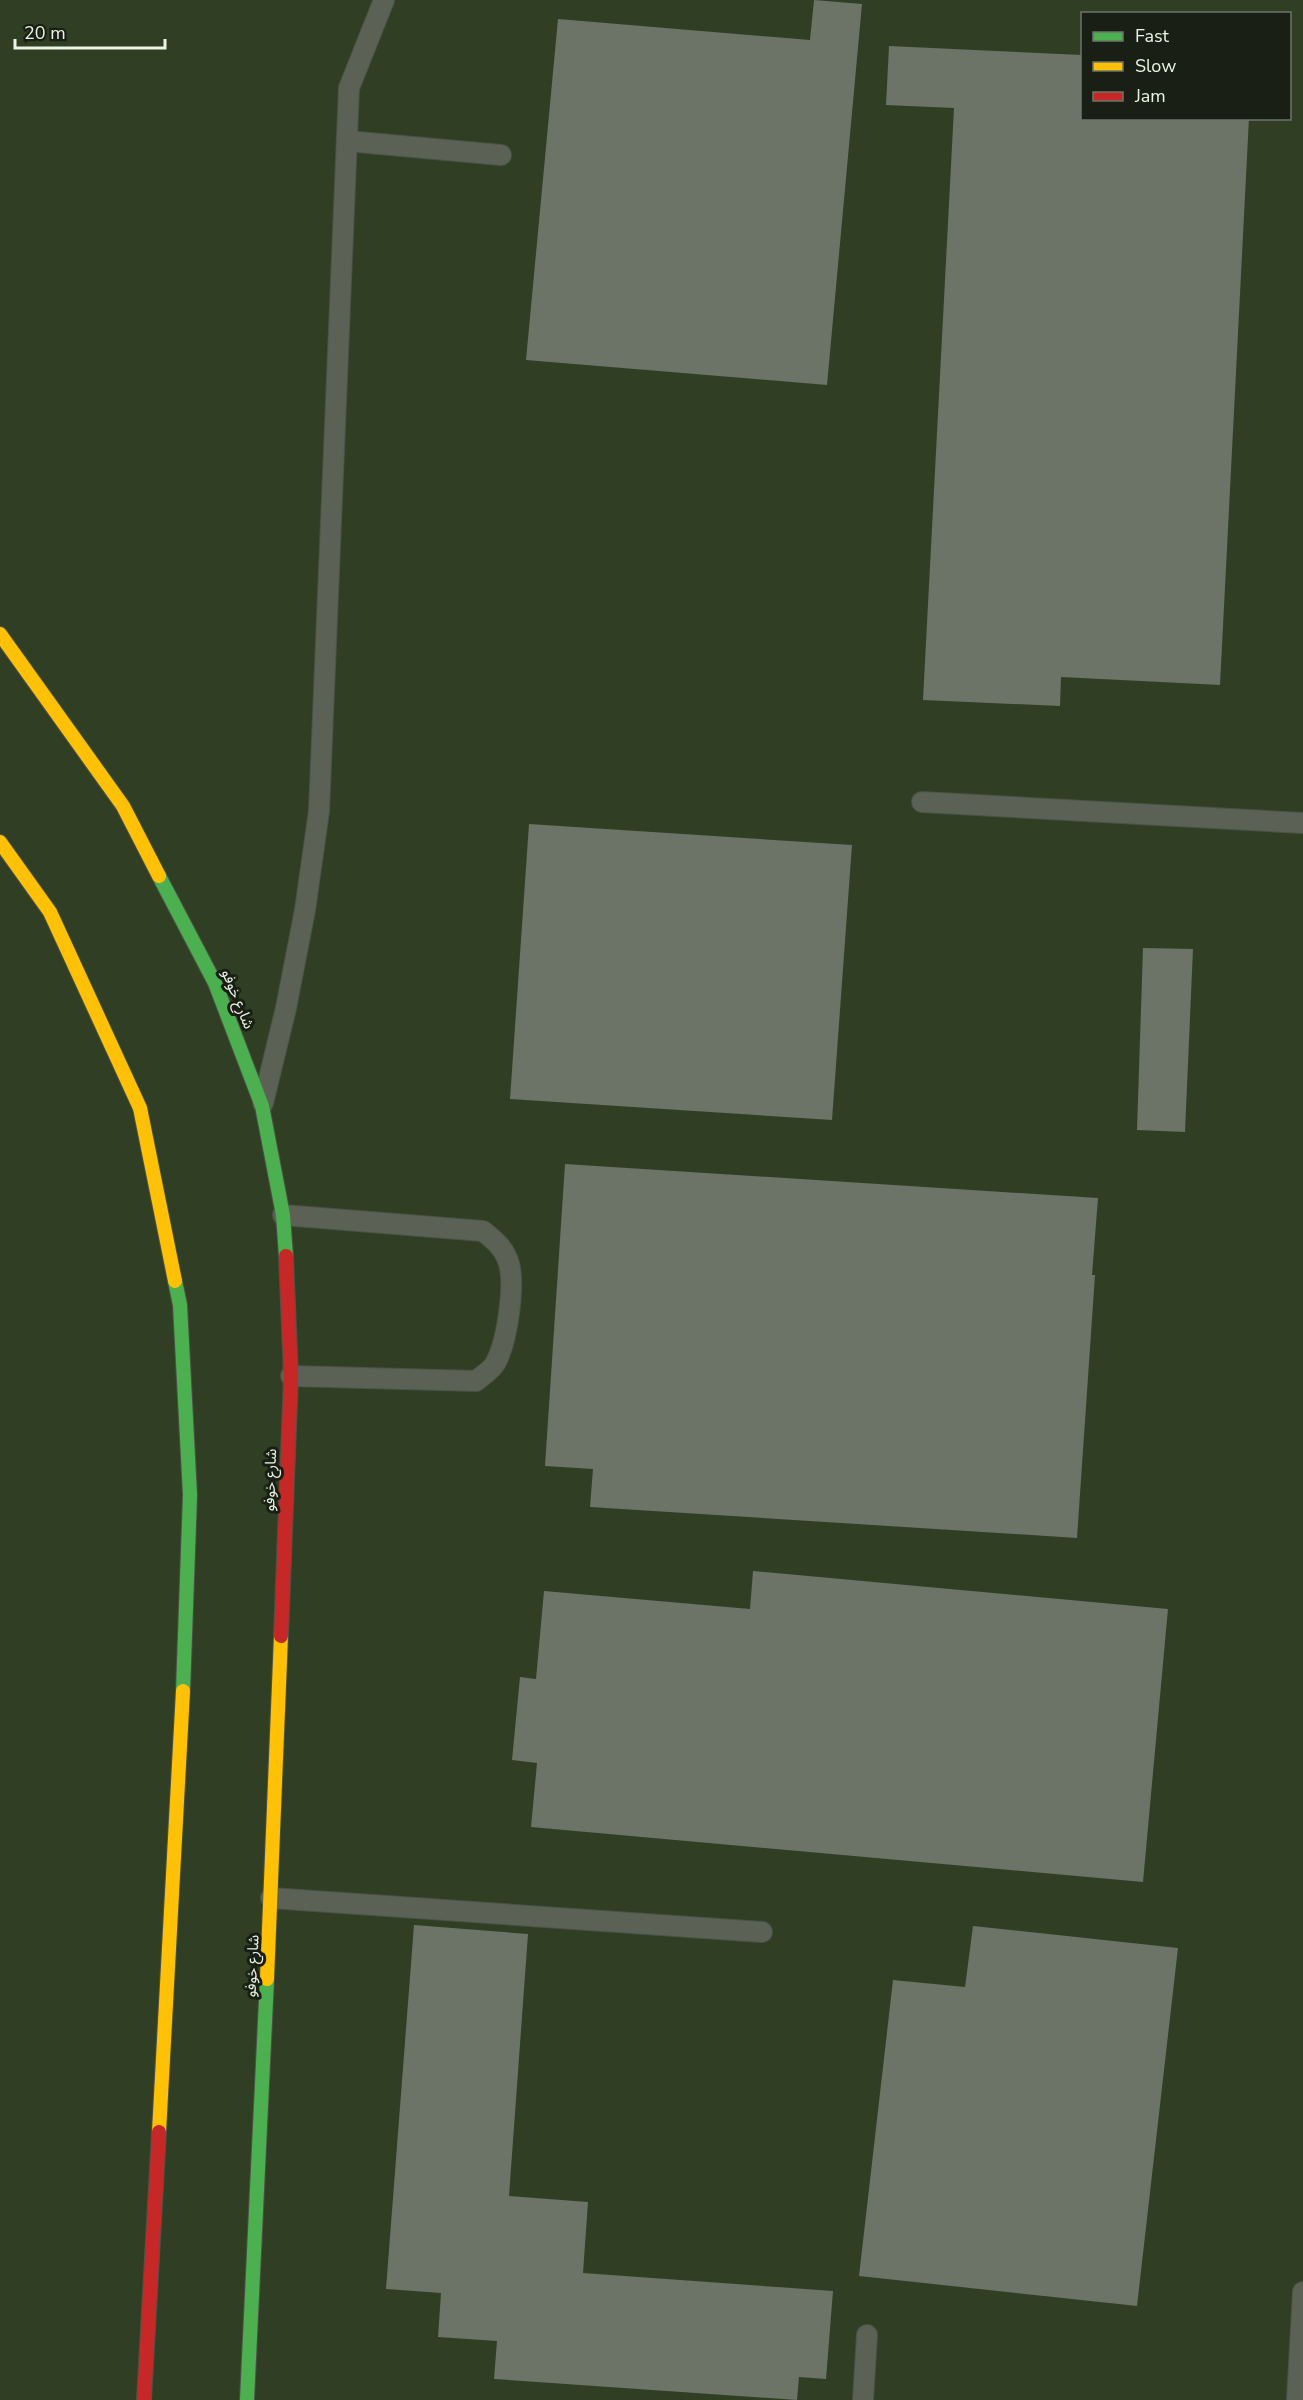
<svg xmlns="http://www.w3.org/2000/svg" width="1303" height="2400" font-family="'Nunito Sans','Noto Sans Arabic',sans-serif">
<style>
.built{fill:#303f23;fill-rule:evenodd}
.building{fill:#6c7367}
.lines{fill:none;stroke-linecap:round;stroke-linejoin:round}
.lane-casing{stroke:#4b5246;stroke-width:22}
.fast-casing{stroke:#4b5246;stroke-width:16}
.slow-casing{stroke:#4b5246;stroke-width:16}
.jam-casing{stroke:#4b5246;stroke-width:16}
.lane{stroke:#5b6155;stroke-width:20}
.fast{stroke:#4caf50;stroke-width:14}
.slow{stroke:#ffc107;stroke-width:14}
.jam{stroke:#c62828;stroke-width:14}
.labels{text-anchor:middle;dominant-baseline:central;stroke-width:6;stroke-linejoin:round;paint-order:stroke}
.street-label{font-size:15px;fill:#ebf4e4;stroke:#191f14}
</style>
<rect width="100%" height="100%" fill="#2d3427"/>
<path class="built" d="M0 0H1303V2400H0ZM1082 14H1290V118H1082Z"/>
<g class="building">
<path d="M814 0 862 4 827 385 526 360 558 19 810 40Z"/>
<path d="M889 46 1082 55V118H1249L1220 685 1061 677 1060 706 923 700 954 108 886 105Z"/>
<path d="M529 824 852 845 832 1120 510 1099Z"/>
<path d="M1143 948 1193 949 1185 1132 1137 1130Z"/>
<path d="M565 1164 1098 1198 1092 1275H1095L1077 1538 590 1507 593 1469 545 1466Z"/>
<path d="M753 1571 1168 1609 1143 1882 531 1827 537 1763 512 1760 520 1677 536 1679 544 1591 750 1609Z"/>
<path d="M414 1925 528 1934 509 2196 588 2202 583 2273 833 2291 826 2379 799 2377 797 2400 494 2379 497 2341 438 2337 441 2293 386 2289Z"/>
<path d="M973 1926 1178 1948 1137 2306 859 2276 893 1980 965 1987Z"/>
</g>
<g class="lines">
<defs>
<g id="lane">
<path d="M347 141 501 155"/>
<path d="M922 802 1303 823"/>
<path d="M263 1103 286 1008 305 910 319 811 349 88 384 0"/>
<path d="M283 1215 483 1231C493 1239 502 1246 507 1258 517 1280 507 1341 496 1362 493 1369 482 1376 476 1381L291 1376"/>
<path d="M271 1898 762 1932"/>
<path d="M863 2400 867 2335"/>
<path d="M1297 2400 1303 2292"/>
</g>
<g id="fast">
<path d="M159 876 215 983 262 1106 283 1215 286 1256"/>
<path d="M175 1281 180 1305 190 1495 183 1691"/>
<path d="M247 2400 267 1979"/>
</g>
<g id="slow">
<path d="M0 634 123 806 159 876"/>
<path d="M0 842 50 912 140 1108 175 1281"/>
<path d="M267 1979 281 1636"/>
<path d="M159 2132 183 1691"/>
</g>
<g id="jam">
<path d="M281 1636 291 1376 286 1256"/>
<path d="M144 2400 159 2132"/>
</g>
</defs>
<use href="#lane" class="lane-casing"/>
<use href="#fast" class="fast-casing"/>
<use href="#slow" class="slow-casing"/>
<use href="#jam" class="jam-casing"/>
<use href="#lane" class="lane"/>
<use href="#fast" class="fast"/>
<use href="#slow" class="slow"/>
<use href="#jam" class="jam"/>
</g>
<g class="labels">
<g class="street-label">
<text transform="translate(238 999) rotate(68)">شارع خوفو</text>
<text transform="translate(270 1480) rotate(-88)">شارع خوفو</text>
<text transform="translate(252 1966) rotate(-87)">شارع خوفو</text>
</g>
</g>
<rect x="1081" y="12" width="210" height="108" fill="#191f14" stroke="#6d7467" stroke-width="1.5"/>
<rect x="1093" y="32" width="30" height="9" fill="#4caf50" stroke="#6d7467" stroke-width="1.5"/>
<text x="1135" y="42" font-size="18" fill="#ebf4e4">Fast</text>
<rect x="1093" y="62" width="30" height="9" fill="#ffc107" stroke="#6d7467" stroke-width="1.5"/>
<text x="1135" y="72" font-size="18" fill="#ebf4e4">Slow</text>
<rect x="1093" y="92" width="30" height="9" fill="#c62828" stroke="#6d7467" stroke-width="1.5"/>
<text x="1135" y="102" font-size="18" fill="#ebf4e4">Jam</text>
<path d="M15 39v9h150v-9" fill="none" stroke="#ebf4e4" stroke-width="3"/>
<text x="24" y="39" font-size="18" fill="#ebf4e4" stroke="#191f14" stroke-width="4.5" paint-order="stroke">20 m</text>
</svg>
